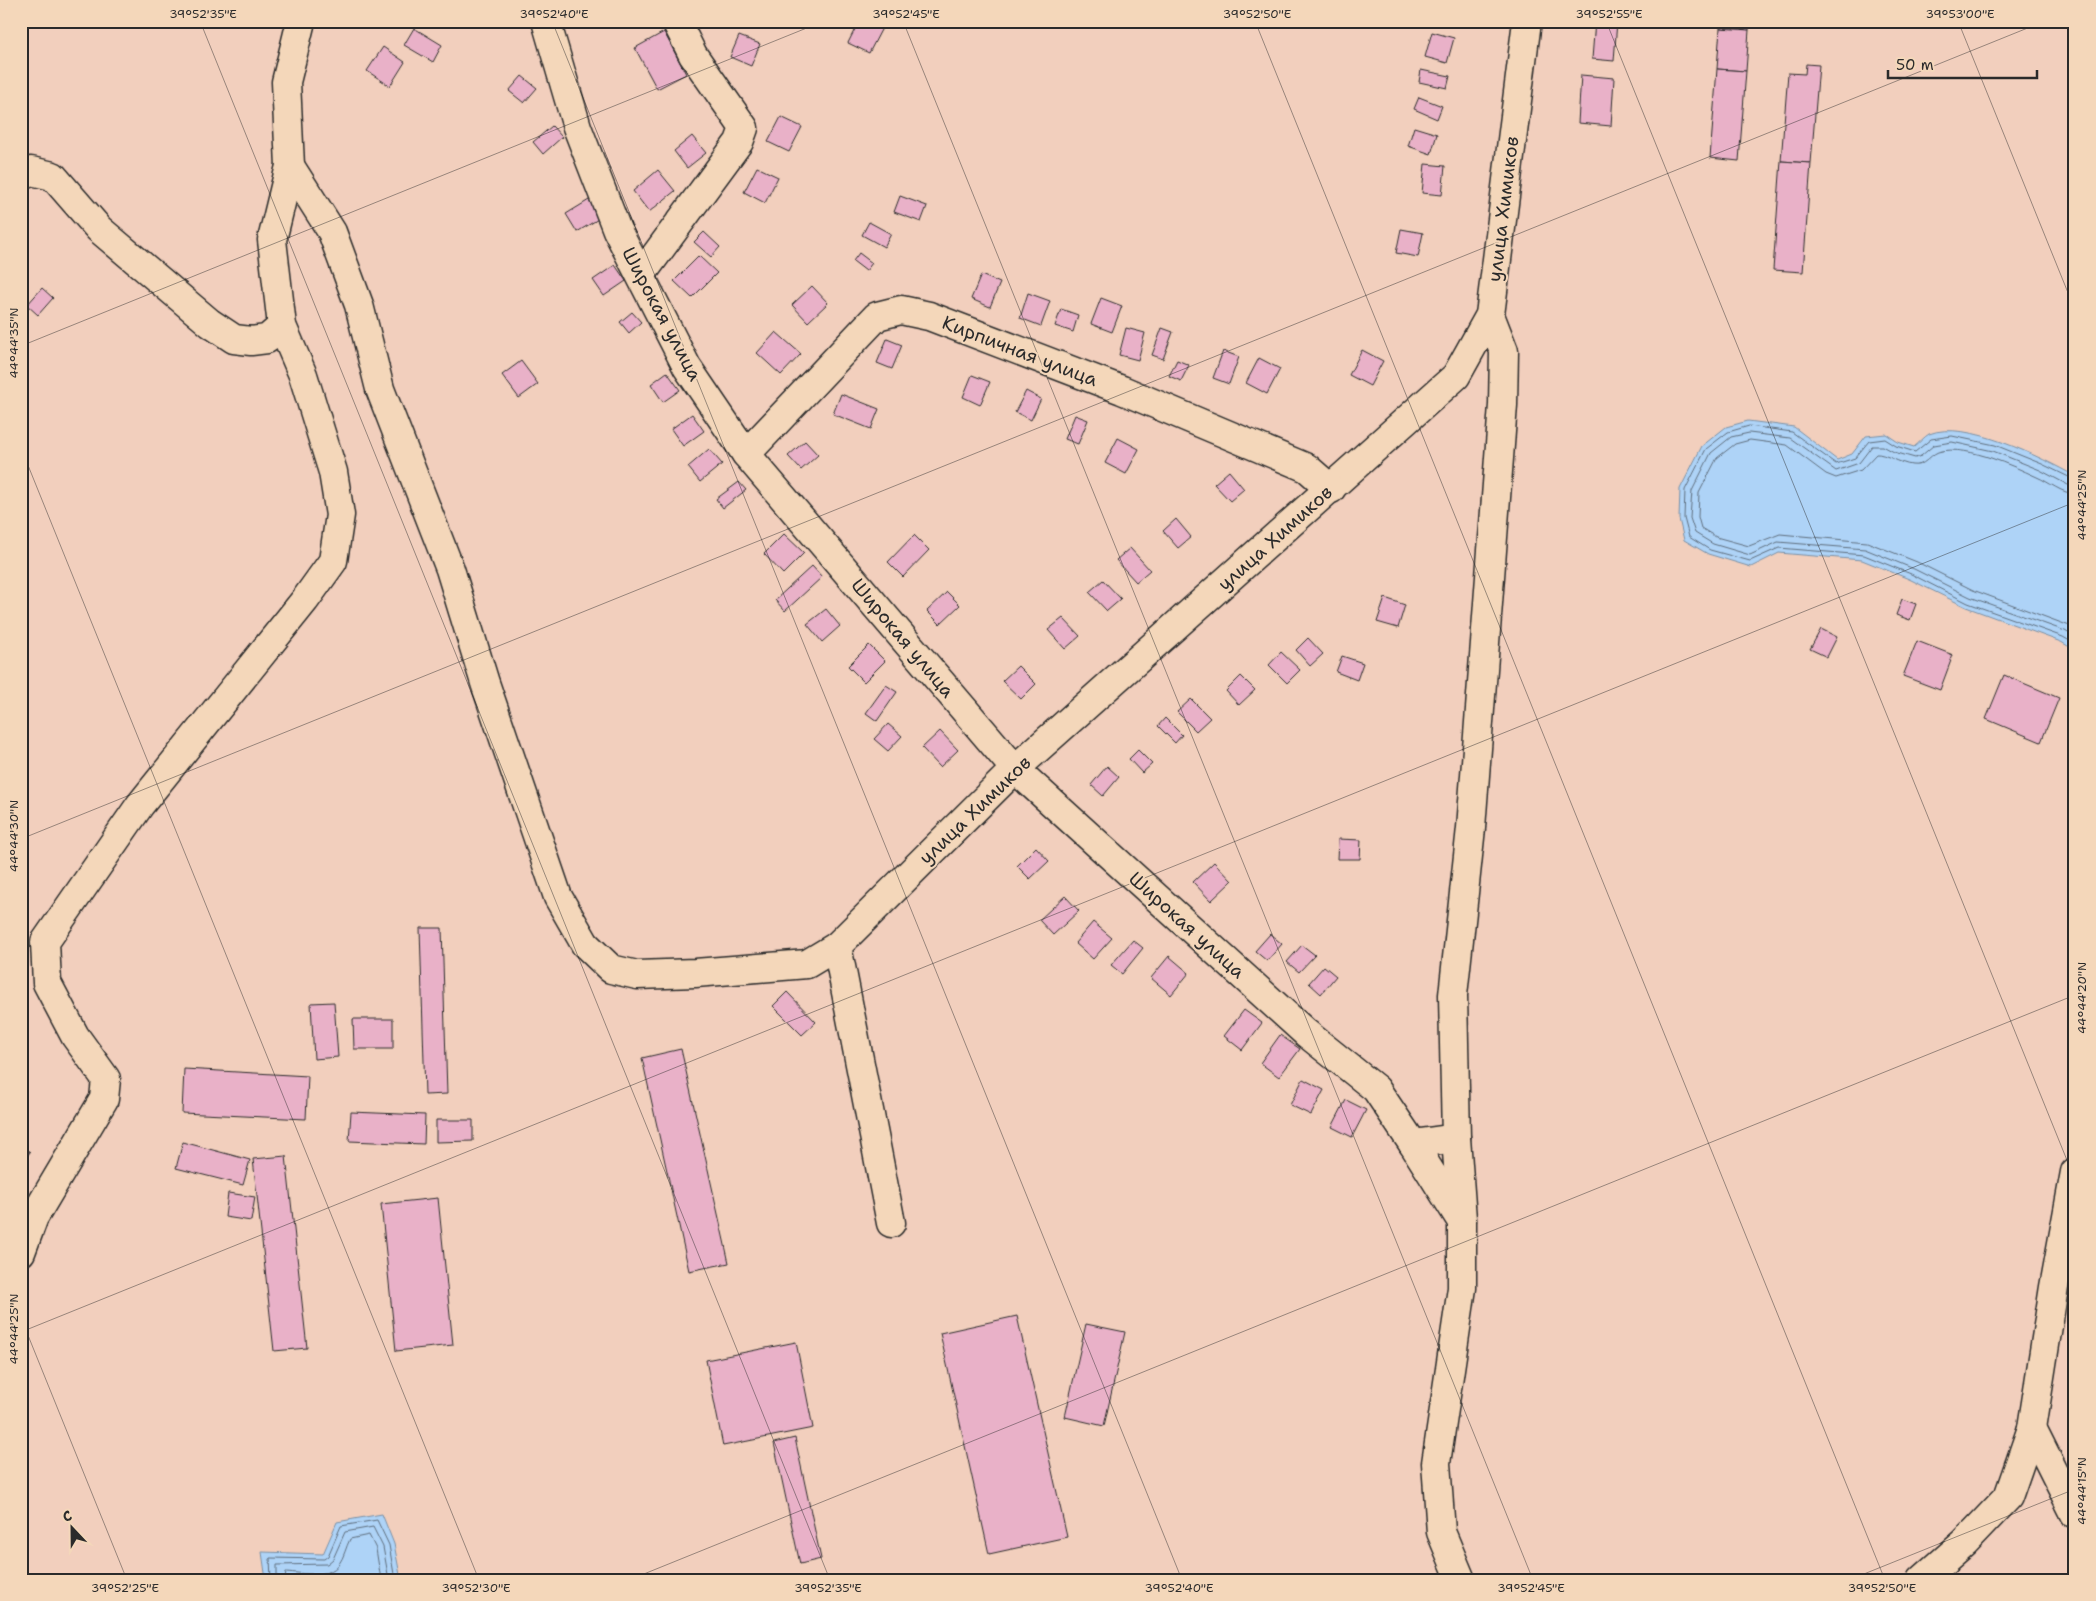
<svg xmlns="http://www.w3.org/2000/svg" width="2096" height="1601" font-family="'Shantell Sans',sans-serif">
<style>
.water{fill:#aed3f7;stroke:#7a90a5}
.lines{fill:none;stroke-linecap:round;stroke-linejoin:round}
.shore{stroke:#5f6e7d;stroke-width:1}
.building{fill:#e9b1c8;stroke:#2b2b2b}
.minor-casing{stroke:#2b2b2b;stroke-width:31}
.minor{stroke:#f4d7ba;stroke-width:28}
.ticks{fill:none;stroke:#2b2b2b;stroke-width:1;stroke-opacity:0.45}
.labels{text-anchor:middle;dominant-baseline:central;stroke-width:4;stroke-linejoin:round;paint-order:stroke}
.street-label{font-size:19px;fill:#2b2b2b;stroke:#f4d7ba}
.neatline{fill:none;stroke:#2b2b2b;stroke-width:2}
.ticks-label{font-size:12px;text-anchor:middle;fill:#2b2b2b}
</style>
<rect width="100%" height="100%" fill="#f2cfbd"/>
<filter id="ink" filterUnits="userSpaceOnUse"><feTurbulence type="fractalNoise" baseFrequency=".02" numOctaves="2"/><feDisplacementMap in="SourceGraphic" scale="10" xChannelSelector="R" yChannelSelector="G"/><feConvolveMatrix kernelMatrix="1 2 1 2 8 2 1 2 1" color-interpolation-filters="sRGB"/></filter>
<g filter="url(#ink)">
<g class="water">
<path d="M1748 421 1794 427 1837 460 1852 454 1866 436 1886 434 1898 442 1914 447C1919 443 1924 437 1929 434 1966 419 2042 458 2075 476V650L2061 642 1966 607 1909 579 1862 560 1779 553 1751 567 1708 554 1684 540 1679 519 1680 489 1702 446 1726 427Z"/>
<path d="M382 1514 394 1544 401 1580H266L262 1552 323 1554 337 1522Z"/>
</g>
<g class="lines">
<g class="shore">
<path d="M2075 480 2042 464 1995 445 1952 436 1931 439 1915 452 1896 446 1885 439 1869 441 1855 458 1836 464 1792 432 1749 426 1728 432 1706 449 1685 490 1684 518 1689 537 1710 550 1750 561 1779 548 1864 555 1911 574 1968 603 2063 637 2075 644"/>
<path d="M2075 486 2068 485 2040 470 1993 451 1952 442 1934 445 1921 456 1915 458 1894 452 1883 446H1872L1859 463 1836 471 1790 438 1749 433 1731 437 1711 453 1692 491 1690 518 1695 533 1713 544 1750 555 1778 542 1865 549 1914 569 1970 597 2065 631 2075 637"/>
<path d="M2075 494C2061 493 2049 482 2037 477 2022 470 2006 463 1991 458 1976 453 1953 447 1938 452 1928 456 1925 467 1912 465 1901 464 1884 453 1876 454L1861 470 1836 478 1826 474 1787 445 1750 440 1735 444 1717 458 1699 493 1698 517 1701 528 1716 537 1749 546 1780 534 1867 542 1917 562 1973 590 2075 628"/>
<path d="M271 1580 270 1558 324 1559 328 1556 341 1526 377 1520 389 1545 395 1580"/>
<path d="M277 1580V1565L327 1564 333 1559 345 1532 373 1527 383 1547 389 1580"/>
<path d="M285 1580 286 1572C302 1573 329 1579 339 1564 344 1557 346 1547 350 1539L369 1535 376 1549 381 1580"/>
</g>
</g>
<g class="building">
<path d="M859 21H869L882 28 869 53 848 43Z"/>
<path d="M1595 21H1617L1614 61 1592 59Z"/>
<path d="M1720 21H1750L1749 30 1720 28Z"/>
<path d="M414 28 442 45 433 62 404 45Z"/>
<path d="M1720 28 1749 30 1746 71 1717 69Z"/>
<path d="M664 32 686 74 657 89 635 48Z"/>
<path d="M1432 32 1454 38 1447 63 1425 57Z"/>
<path d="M739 36 760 44 751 66 730 57Z"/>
<path d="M383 47 405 62 390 86 367 71Z"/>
<path d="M1806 64 1819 65 1811 163 1781 161 1788 73 1805 74Z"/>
<path d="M1717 69 1746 71 1739 161 1710 158Z"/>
<path d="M1421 70 1450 76 1447 88 1419 82Z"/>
<path d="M1581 75 1614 78 1611 126 1578 123Z"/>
<path d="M522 76 537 88 524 103 509 91Z"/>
<path d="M1419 97 1442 106 1437 119 1414 109Z"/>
<path d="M781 117 802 127 789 152 768 142Z"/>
<path d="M552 126 562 137 543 154 533 142Z"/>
<path d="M1414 127 1437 134 1431 154 1408 146Z"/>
<path d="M692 136 706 153 687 168 674 151Z"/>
<path d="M1781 161 1811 163 1803 272 1773 270Z"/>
<path d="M1425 164 1445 166 1442 195 1422 193Z"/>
<path d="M757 167 778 177 765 203 744 192Z"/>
<path d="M658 170 675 191 649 212 633 191Z"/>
<path d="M900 196 927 206 921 222 894 212Z"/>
<path d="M589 200 600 218 577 232 566 214Z"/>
<path d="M869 222 891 234 884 247 862 235Z"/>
<path d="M1401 229 1423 233 1418 257 1396 253Z"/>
<path d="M704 232 720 247 711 257 694 242Z"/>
<path d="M859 253 872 263 866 271 853 261Z"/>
<path d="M699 256 717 273 692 298 674 281Z"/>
<path d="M615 265 626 281 604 296 593 280Z"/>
<path d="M981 275 1000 283 990 307 971 299Z"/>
<path d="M812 286 828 303 808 322 792 305Z"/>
<path d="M42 288 53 298 38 315 27 305Z"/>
<path d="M1028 293 1050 301 1041 326 1020 318Z"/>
<path d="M1101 298 1122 306 1112 332 1091 324Z"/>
<path d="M1061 309 1078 315 1073 332 1055 326Z"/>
<path d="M632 312 641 322 629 333 620 322Z"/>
<path d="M1126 328 1145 333 1138 360 1119 355Z"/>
<path d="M1162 328 1173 332 1163 359 1152 355Z"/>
<path d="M776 332 801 354 781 375 757 353Z"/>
<path d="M887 339 902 345 892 369 877 363Z"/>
<path d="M1362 350 1383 361 1370 386 1349 375Z"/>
<path d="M1223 351 1239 357 1229 384 1213 378Z"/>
<path d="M1259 358 1280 369 1267 394 1246 383Z"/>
<path d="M1177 360 1189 365 1181 381 1169 376Z"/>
<path d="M521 361 538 384 519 398 502 375Z"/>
<path d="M667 372 680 390 663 402 651 384Z"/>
<path d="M972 375 990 382 980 405 963 397Z"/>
<path d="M1026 391 1041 399 1031 420 1015 412Z"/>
<path d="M841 394 879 409 871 429 833 414Z"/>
<path d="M692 414 704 431 683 446 671 429Z"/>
<path d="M1075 415 1088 420 1078 444 1065 439Z"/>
<path d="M1118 438 1139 449 1126 474 1105 463Z"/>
<path d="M805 441 818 455 801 470 788 456Z"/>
<path d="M709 449 722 464 700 482 688 467Z"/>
<path d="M1229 471 1244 489 1230 501 1214 484Z"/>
<path d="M739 482 746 490 723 508 716 499Z"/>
<path d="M1176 519 1191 537 1178 548 1163 531Z"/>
<path d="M784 534 804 553 783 574 764 554Z"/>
<path d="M914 535 929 550 903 577 888 562Z"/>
<path d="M1130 548 1150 570 1136 582 1116 560Z"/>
<path d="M812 566 822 577 785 611 775 600Z"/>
<path d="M1103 580 1121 599 1107 611 1089 592Z"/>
<path d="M947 592 960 605 940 624 927 611Z"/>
<path d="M1385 598 1405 605 1398 628 1377 622Z"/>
<path d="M1902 599 1916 604 1910 620 1896 615Z"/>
<path d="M826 609 840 626 822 642 807 624Z"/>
<path d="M1063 618 1080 636 1065 649 1048 630Z"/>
<path d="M1821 629 1837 637 1827 657 1810 649Z"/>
<path d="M1308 638 1323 654 1310 666 1296 650Z"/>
<path d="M1917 641 1953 655 1940 690 1903 676Z"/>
<path d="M869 645 885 661 864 682 848 666Z"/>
<path d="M1281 652 1300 670 1287 683 1269 665Z"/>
<path d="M1342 656 1363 663 1357 680 1336 672Z"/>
<path d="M1018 666 1036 684 1021 699 1002 681Z"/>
<path d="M2004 675 2059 698 2041 742 1986 719Z"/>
<path d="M1241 676 1255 690 1239 705 1226 691Z"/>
<path d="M886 685 897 692 877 721 866 713Z"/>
<path d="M1191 699 1210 718 1196 731 1177 712Z"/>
<path d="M1165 718 1182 735 1175 743 1158 726Z"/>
<path d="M888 724 902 736 888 751 874 739Z"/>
<path d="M940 731 958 750 940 767 922 748Z"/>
<path d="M1138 750 1152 764 1142 773 1129 759Z"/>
<path d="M1107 766 1119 777 1103 796 1091 785Z"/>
<path d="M1338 839 1361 840 1360 859H1337Z"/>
<path d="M1036 847 1049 861 1030 879 1017 866Z"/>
<path d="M1214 862 1232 881 1211 901 1193 882Z"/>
<path d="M1065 896 1079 911 1053 935 1039 920Z"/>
<path d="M1093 922 1112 938 1093 959 1075 943Z"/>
<path d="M420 928H442L447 1094 425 1095Z"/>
<path d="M1270 934 1282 944 1267 961 1255 951Z"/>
<path d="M1133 940 1143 948 1122 974 1111 965Z"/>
<path d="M1302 945 1315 955 1299 972 1287 962Z"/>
<path d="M1169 956 1189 973 1171 995 1151 978Z"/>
<path d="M1324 966 1336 976 1321 994 1309 983Z"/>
<path d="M787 992 816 1022 802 1035 773 1006Z"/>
<path d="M334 1002 338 1057 314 1059 311 1003Z"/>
<path d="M1244 1010 1262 1023 1242 1050 1224 1036Z"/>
<path d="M353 1019H393V1049H354Z"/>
<path d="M1280 1035 1300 1049 1279 1077 1260 1063Z"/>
<path d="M681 1049 729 1263 689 1271 642 1058Z"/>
<path d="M184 1069 308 1076 306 1119 182 1113Z"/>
<path d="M1303 1079 1324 1090 1311 1115 1290 1105Z"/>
<path d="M1346 1100 1366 1110 1352 1137 1332 1127Z"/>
<path d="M351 1112 425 1115 424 1144 349 1141Z"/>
<path d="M436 1120H473V1141L436 1142Z"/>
<path d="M183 1142 250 1160 243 1185 176 1168Z"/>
<path d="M21 1145 30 1152 21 1165Z"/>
<path d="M286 1156 307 1348 274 1351 253 1159Z"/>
<path d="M228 1193 255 1197 251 1221 225 1217Z"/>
<path d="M438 1198 453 1345 396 1351 381 1204Z"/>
<path d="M1017 1316 1067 1537 989 1554 940 1333Z"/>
<path d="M1086 1324 1125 1332 1104 1426 1065 1417Z"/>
<path d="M796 1342 813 1428 723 1446 706 1360Z"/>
<path d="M795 1438 821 1559 800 1564 774 1443Z"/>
</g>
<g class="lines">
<defs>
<g id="minor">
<path d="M546 21 577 127 617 230 687 367 746 454 1015 769 1306 1033 1376 1089 1413 1144 1462 1222V1288L1436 1463 1441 1532 1461 1580"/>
<path d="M290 166 332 232 359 305 380 389 450 569 485 683 558 897 585 944 611 969 637 975 695 973 807 964 837 946 1015 769 1456 376 1490 315 1527 21"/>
<path d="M21 175 31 171 53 176 99 229 210 323 234 339 251 341 267 339 282 326"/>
<path d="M641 275 739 142 744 128 693 55 676 21"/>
<path d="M746 454 877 316 901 310 929 316 1122 390 1307 468 1331 489"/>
<path d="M837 946 891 1223"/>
<path d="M1456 1138 1462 1219"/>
<path d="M1413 1144 1456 1138 1453 995 1471 828 1503 405 1504 351 1490 315"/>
<path d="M21 1252 34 1217 104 1099 106 1079 75 1036 47 983 45 942 140 805 305 600 333 561 340 515 333 472 303 375 282 326 272 240 290 166 286 82 301 21"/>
<path d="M2032 1428 2075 1514"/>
<path d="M1922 1580 1964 1543 2008 1497 2032 1428 2054 1287 2075 1172"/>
</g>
</defs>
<use href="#minor" class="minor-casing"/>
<use href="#minor" class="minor"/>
</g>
</g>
<path class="ticks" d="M200 21 830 1580M552 21 1182 1580M903 21 1533 1580M1255 21 1885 1580M1606 21 2075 1180M1958 21 2075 310M21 346 824 21M21 448 479 1580M21 839 2045 21M21 1318 127 1580M21 1332 2075 502M629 1580 2075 995M1849 1580 2075 1489"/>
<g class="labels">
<g class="street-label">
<text transform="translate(1503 209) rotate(-83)">улица Химиков</text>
<text transform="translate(662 314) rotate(62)">Широкая улица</text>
<text transform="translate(1020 351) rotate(21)">Кирпичная улица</text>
<text transform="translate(1275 538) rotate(-42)">улица Химиков</text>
<text transform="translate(903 638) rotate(50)">Широкая улица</text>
<text transform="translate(975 810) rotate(-44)">улица Химиков</text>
<text transform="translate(1187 925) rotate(42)">Широкая улица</text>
</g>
</g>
<rect width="2096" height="1601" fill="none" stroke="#f4d7ba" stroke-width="55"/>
<g transform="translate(72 1528) rotate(338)" stroke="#f4d7ba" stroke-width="4" paint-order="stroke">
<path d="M0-4L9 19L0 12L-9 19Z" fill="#2b2b2b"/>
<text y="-8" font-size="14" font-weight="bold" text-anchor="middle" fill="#2b2b2b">С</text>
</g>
<path d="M1888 70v8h149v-8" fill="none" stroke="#2b2b2b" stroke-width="2.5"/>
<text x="1896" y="70" font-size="15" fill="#2b2b2b" stroke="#f4d7ba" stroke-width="4" paint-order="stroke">50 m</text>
<rect x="28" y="28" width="2040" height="1546" class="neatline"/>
<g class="ticks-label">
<text x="203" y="18">39°52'35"E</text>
<text x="554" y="18">39°52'40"E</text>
<text x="906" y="18">39°52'45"E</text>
<text x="1257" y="18">39°52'50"E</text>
<text x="1609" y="18">39°52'55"E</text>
<text x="1960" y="18">39°53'00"E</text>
<text transform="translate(14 343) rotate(-90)" y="4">44°44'35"N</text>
<text transform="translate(2082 505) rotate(-90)" y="4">44°44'25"N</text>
<text transform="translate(14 836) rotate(-90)" y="4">44°44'30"N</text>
<text transform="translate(2082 998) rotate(-90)" y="4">44°44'20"N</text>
<text transform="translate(14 1329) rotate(-90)" y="4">44°44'25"N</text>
<text transform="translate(2082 1491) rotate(-90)" y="4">44°44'15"N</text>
<text x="125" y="1592">39°52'25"E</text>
<text x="476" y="1592">39°52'30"E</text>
<text x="828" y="1592">39°52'35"E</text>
<text x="1179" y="1592">39°52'40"E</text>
<text x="1531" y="1592">39°52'45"E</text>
<text x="1882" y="1592">39°52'50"E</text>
</g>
</svg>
